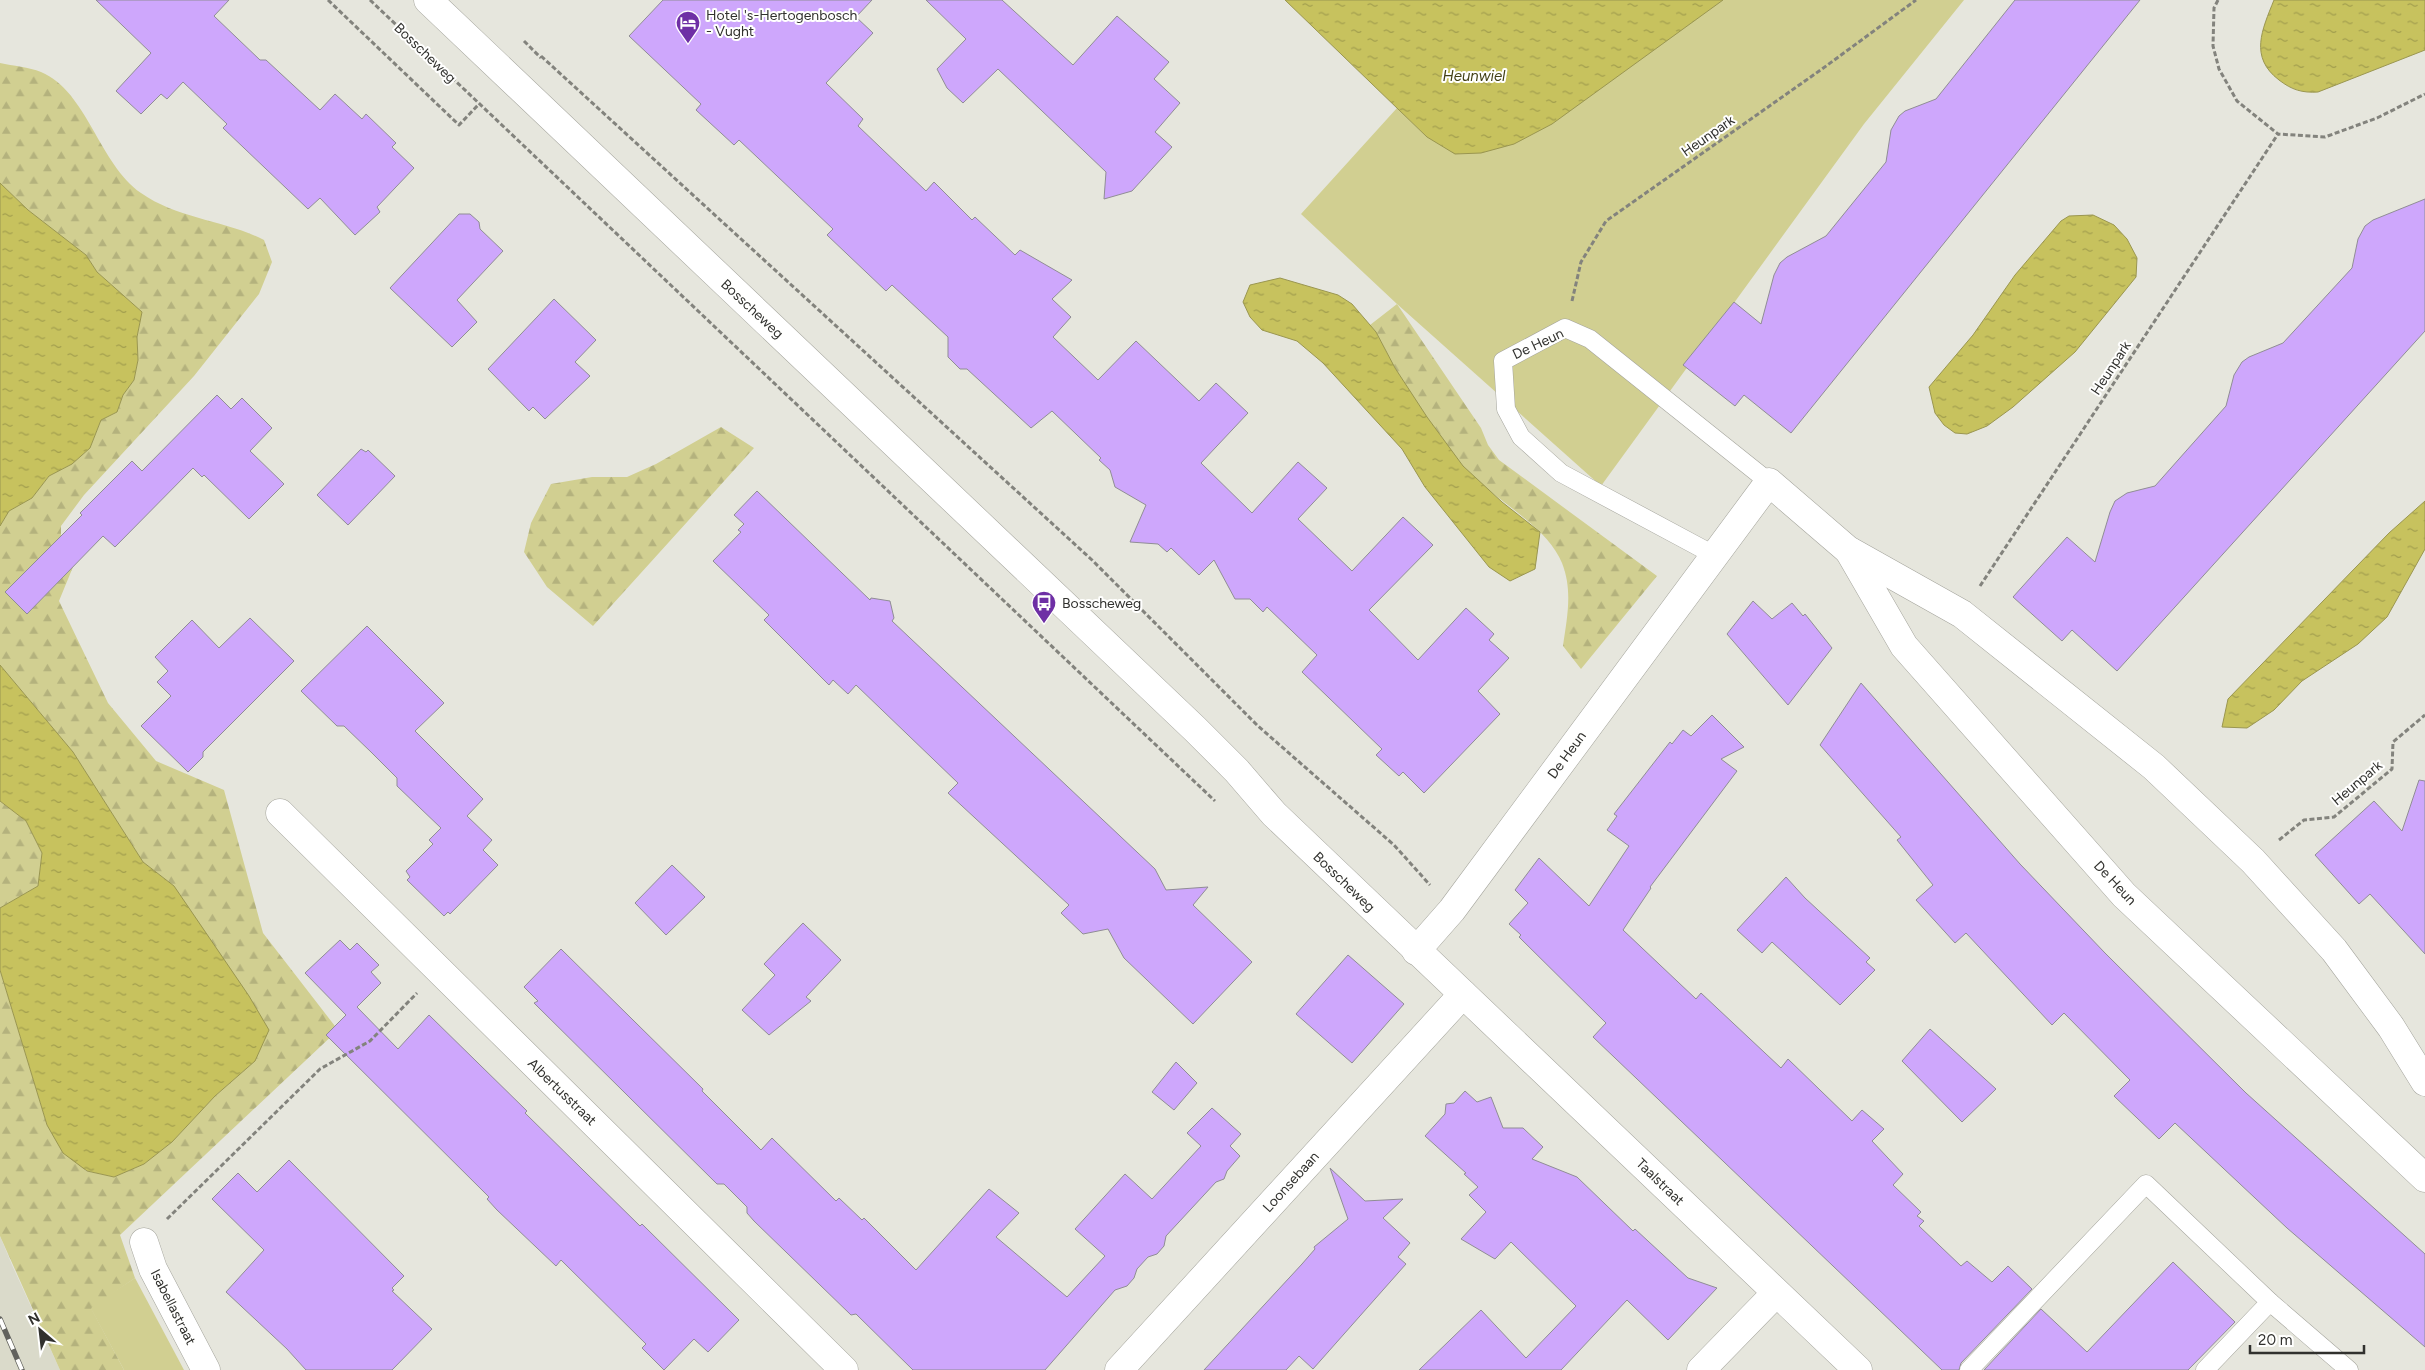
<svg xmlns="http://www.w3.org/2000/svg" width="2425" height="1370" font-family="Figtree,sans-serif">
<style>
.built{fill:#dadaca}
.green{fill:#d1cf91}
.forest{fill:url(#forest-firs)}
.water{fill:url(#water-ripples);stroke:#9a9650}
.building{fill:#cea7fc;stroke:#908d95}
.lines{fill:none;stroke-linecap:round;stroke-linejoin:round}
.lane-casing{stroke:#a4a49c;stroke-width:19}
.street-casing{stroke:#a4a49c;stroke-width:29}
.secondary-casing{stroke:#a4a49c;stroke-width:29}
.path{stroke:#83837d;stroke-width:3;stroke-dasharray:5 2.5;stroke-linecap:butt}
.lane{stroke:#fff;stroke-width:18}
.street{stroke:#fff;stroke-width:28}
.secondary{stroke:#fff;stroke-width:28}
.rail-casing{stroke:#62625d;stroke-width:5.5}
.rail{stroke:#fffffe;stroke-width:4;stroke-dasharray:11;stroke-linecap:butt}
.labels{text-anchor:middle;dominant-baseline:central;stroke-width:4;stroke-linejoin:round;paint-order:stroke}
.poi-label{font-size:14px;fill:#31312e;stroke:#fffffe;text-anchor:start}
.street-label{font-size:14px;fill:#31312e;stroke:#fffffe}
.water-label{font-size:15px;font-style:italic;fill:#434016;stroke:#fffffe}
</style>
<defs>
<pattern id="forest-firs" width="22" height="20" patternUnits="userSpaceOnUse" patternTransform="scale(1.25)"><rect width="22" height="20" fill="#d1cf91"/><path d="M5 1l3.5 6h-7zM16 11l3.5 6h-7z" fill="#b4b27d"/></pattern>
<pattern id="water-ripples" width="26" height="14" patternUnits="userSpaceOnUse" patternTransform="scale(1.25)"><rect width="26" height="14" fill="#c7c25e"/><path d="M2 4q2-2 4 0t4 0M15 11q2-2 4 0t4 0" fill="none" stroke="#a29e4e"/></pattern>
</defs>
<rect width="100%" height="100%" fill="#e6e6dd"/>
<path class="built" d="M0 1236 12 1265 60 1370H0Z"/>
<g class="green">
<path d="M1723 0H1964L1864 124 1601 486 1397 304 1301 214 1397 108 1427 137 1639 58Z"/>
<path d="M135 1278 184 1370H124L90 1307Z"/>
</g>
<g class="forest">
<path d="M0 63C13 66 29 67 41 72 87 91 99 164 141 193 178 219 225 220 264 240L272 262 259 294 194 376 84 495 61 526V545L75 562 59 601 108 703 156 761 224 790 263 933 338 1030 120 1235 135 1278 91 1308 124 1370H60L0 1236V970L47 1125 86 1171 114 1177 144 1164 172 1142 215 1096 255 1061 174 886 143 862 73 752 0 665V526L9 511 32 498 49 476 72 464 90 448 101 420 117 412 123 395 134 380 138 360 137 337 142 312 97 272 86 255 28 210 0 183Z"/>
<path d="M1397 304 1481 428 1488 445 1499 460 1657 576 1581 669 1563 646C1567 617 1573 591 1562 563 1546 524 1490 498 1462 465 1437 435 1414 401 1395 368 1386 353 1381 337 1370 325Z"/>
<path d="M721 427 754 448 593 626 547 587 524 552 531 523 551 484 592 477H627L656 464Z"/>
<path d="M0 801 26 821 42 853 38 886 0 908Z"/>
</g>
<g class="water">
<path d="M1285 0H1723L1552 124 1514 144 1481 153 1455 154 1427 137Z"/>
<path d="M2274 0H2425V50L2318 92C2302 93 2292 90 2279 80 2249 57 2262 30 2274 0Z"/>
<path d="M0 183 28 210 86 255 97 272 142 312 137 337 138 360 134 380 123 395 117 412 101 420 90 448 72 464 49 476 32 498 9 511 0 526Z"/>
<path d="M2093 215 2114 225 2127 239 2137 258 2136 277 2075 352 2013 407 1987 426 1967 434 1955 433 1944 425 1935 413 1929 387 1973 335 2015 275 2061 221 2069 216Z"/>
<path d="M1280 278 1338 295 1352 304 1376 332 1395 368 1427 417 1463 466 1502 502 1540 532 1535 569 1510 581 1489 567 1425 487 1402 449 1323 363 1297 341 1262 330 1250 317 1243 302 1250 285Z"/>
<path d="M2425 501V549L2387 617 2358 644 2302 681 2274 710 2247 728 2222 727 2228 699 2389 533Z"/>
<path d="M0 665 73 752 143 862 174 886 249 996 269 1030 255 1061 215 1096 172 1142 144 1164 114 1177 87 1171 63 1153 47 1125 0 970V908L38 886 42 853 26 821 0 801Z"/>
</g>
<g class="building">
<path d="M96 0H229L214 16 260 60H266L320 110 335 94 362 119 366 114 396 143 392 147 414 168 377 207 380 212 355 235 320 198 308 209 223 128 227 124 183 82 167 99 161 94 141 114 116 91 151 53Z"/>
<path d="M663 0H872L856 17 873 33 826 83 863 119 858 126 926 191 934 182 972 220 975 217 1015 255 1020 250 1072 280 1052 299 1071 317 1053 337 1098 380 1136 341 1199 401 1216 383 1248 413 1201 463 1252 513 1298 462 1327 488 1298 519 1352 571 1403 517 1433 545 1369 610 1418 660 1466 608 1494 634 1489 640 1509 658 1478 691 1500 714 1424 793 1403 772 1399 776 1376 755 1382 749 1302 672 1317 655 1267 607 1263 612 1250 599H1235L1214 560 1199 575 1171 548 1167 552 1158 544 1130 542 1146 505 1115 487 1110 470 1099 460 1101 458 1052 411 1031 428 967 369H960L948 357V337L892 285 886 291 827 235 833 229 739 140 734 145 696 110 701 104 629 36Z"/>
<path d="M926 0H1002L1073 65 1117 16 1169 62 1154 79 1180 103 1155 132 1172 147 1132 191 1104 199 1106 172 998 69 963 103 947 88 937 69 966 39Z"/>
<path d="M2015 0H2140L1791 433 1744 395 1735 406 1683 365 1734 302 1761 324 1774 275 1780 263 1787 257 1826 236 1886 162 1891 130 1899 116 1905 111 1936 99Z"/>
<path d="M2425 199V331L2117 671 2072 630 2062 641 2013 597 2067 537 2095 562 2110 512 2115 501 2127 493 2155 486 2226 406 2234 375 2242 362 2249 357 2283 343 2352 268 2358 239 2365 226 2373 220Z"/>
<path d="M459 214H470L479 222 480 229 503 251 457 300 477 322 452 347 390 288Z"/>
<path d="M554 299 596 340 575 362 590 376 545 419 533 407 529 411 488 369Z"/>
<path d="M217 395 231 409 242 398 272 428 250 451 284 484 249 519 204 475 202 477 193 468 115 547 103 536 27 614 5 592 82 515 80 513 132 461 142 471Z"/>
<path d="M361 449 366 452 368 450 395 476 348 525 317 495Z"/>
<path d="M757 491 870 600 871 598 890 601 894 618 892 621 1155 869 1166 890 1208 887 1193 905 1252 962 1193 1024 1124 958 1108 929 1083 934 1061 913 1069 905 948 793 958 783 856 685 848 694 833 680 829 685 764 620 769 615 713 561 741 532 738 530 744 524 734 515Z"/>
<path d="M1753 601 1772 619 1792 603 1803 616 1805 614 1832 648 1788 705 1727 634Z"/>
<path d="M250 618 294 661 203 752V757L188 772 141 726 171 696 157 682 168 671 155 657 192 620 219 648Z"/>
<path d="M367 626 444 703 415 731 483 799 467 816 492 840 483 850 498 865 450 914 448 912 444 916 407 880 410 877 406 871 433 844 429 840 441 828 397 786V778L371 752 344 726H337L301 691Z"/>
<path d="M1861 683 2020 864 2105 953 2246 1093 2425 1254V1347L2287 1228 2175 1123 2159 1139 2114 1096 2130 1080 2064 1013 2052 1025 1966 933 1955 943 1916 900 1933 885 1897 840 1901 837 1820 745Z"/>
<path d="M1712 715 1744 747 1721 759 1737 771 1650 887 1651 888 1623 930 1696 999 1701 993 1781 1068 1788 1059 1852 1121 1862 1110 1884 1129 1872 1141 1903 1174 1893 1185 1921 1212 1917 1216 1924 1221 1919 1226 1961 1266 1967 1261 1992 1282 2008 1266 2032 1289 1961 1363 1959 1370H1942L1593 1037 1606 1023 1519 937 1521 935 1509 924 1528 903 1515 890 1539 858 1589 906 1629 846 1607 830 1617 816 1614 814 1670 742 1672 744 1683 730 1691 736Z"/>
<path d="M2419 780 2425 781V954L2370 894 2359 904 2315 855 2374 801 2402 831Z"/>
<path d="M672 865 705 897 666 935 635 903Z"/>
<path d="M1786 877 1805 898 1870 958 1866 962 1875 970 1840 1005 1772 942 1762 953 1737 930Z"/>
<path d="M803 923 841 960 806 997 811 1001 769 1035 742 1010 775 975 764 964Z"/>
<path d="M340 940 350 950 357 943 379 965 371 972 381 983 357 1007 398 1049 429 1015 527 1111 525 1113 583 1170 640 1226 642 1224 739 1320 708 1352 694 1339 664 1370 642 1348 646 1344 561 1260 556 1266 497 1210 487 1199 489 1197 326 1035 346 1015 305 973Z"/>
<path d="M561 949 703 1089 702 1091 761 1150 772 1138 836 1201 839 1198 862 1220 864 1218 916 1270 989 1189 1019 1213 996 1237 1067 1297 1105 1256 1075 1229 1125 1174 1152 1199 1201 1146 1187 1133 1212 1108 1241 1134 1230 1146 1240 1156 1227 1171 1224 1179 1216 1182 1166 1236 1164 1246 1157 1254 1148 1257 1137 1269 1134 1278 1127 1286 1115 1290 1045 1370H913L856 1314 851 1315 754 1221 747 1213V1207L724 1184H717L534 1003 538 1001 524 987Z"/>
<path d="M1348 955 1404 1004 1352 1063 1296 1014Z"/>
<path d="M1930 1029 1996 1089 1962 1122 1902 1061Z"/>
<path d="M1176 1062 1197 1083 1174 1110 1152 1092Z"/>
<path d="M1465 1091 1477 1102 1491 1097 1503 1128H1523L1543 1147 1532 1159 1577 1177 1633 1231 1635 1229 1688 1278 1717 1288 1668 1340 1627 1300 1561 1370H1419L1481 1310 1526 1358 1576 1306 1511 1242 1495 1259 1461 1239 1486 1212 1469 1195 1478 1187 1464 1174 1466 1173 1425 1136 1445 1114 1446 1104 1454 1103Z"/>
<path d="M289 1160 404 1276 392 1288 394 1290 392 1291 432 1329 392 1370H306L287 1349 226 1292 264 1250 212 1199 238 1173 257 1192Z"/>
<path d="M1330 1168 1365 1201 1403 1199 1383 1218 1410 1243 1398 1257 1406 1264 1313 1369 1299 1356 1286 1370H1204L1302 1264 1315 1249 1314 1247 1348 1219Z"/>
<path d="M2173 1262 2235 1322 2188 1370H1984L2041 1309 2087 1352Z"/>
</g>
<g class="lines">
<defs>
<g id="lane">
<path d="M1714 555 1561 473 1521 437 1506 409 1503 361 1565 328 1590 339 1769 482"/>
<path d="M2270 1302 2349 1370"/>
<path d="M1969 1370 2146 1184 2270 1302 2205 1370"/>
</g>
<g id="street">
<path d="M1849 551 1904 646 2124 895 2425 1178"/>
<path d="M280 813 844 1370"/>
<path d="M1416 951 1452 910 1769 482 1848 550 1962 614 2154 767 2253 861 2334 950 2391 1027 2425 1082"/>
<path d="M144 1242 153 1269 206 1370"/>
<path d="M1119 1370 1463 994"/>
<path d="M1701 1370 1776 1293"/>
</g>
<path id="secondary" d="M428 0 1195 729 1237 771 1274 814 1858 1370"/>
</defs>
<use href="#lane" class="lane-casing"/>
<use href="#street" class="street-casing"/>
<use href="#secondary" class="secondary-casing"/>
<g class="path">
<path d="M328 0 459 125 479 104"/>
<path d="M370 0 1215 801"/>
<path d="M2218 0 2214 8 2213 46 2219 69 2237 101 2278 134 2325 137 2377 118 2425 94"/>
<path d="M524 41 541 58"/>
<path d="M541 56 1092 560 1258 726 1394 845 1430 885"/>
<path d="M1572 301 1581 262 1606 221 1822 69 1916 0"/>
<path d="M1980 586 2278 134"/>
<path d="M2279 840 2304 820 2334 817 2392 769 2393 742 2425 715"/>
<path d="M167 1219 320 1069 370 1041 417 993"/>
</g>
<use href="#lane" class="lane"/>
<use href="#street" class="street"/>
<use href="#secondary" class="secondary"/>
<defs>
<path id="rail" d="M0 1319 22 1370"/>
</defs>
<use href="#rail" class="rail-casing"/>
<use href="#rail" class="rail"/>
</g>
<defs>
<symbol id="hotel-pin" viewBox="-11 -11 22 30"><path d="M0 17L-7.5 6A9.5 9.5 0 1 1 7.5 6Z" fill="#6e2fa5" stroke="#fffffe"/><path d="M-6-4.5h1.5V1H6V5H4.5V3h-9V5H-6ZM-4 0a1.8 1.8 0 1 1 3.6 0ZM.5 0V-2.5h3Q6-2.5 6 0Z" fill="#fff"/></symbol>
<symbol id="bus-pin" viewBox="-11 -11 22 30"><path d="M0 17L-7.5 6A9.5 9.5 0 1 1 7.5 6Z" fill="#6e2fa5" stroke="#fffffe"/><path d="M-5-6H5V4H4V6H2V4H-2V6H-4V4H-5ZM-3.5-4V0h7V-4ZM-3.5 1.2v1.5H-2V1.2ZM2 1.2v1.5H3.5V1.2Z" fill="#fff"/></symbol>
</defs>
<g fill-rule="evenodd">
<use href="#hotel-pin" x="674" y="9" width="28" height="38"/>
<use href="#bus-pin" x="1030" y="589" width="28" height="38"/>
</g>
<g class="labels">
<g class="poi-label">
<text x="706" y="15">Hotel 's-Hertogenbosch<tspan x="706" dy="16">- Vught</tspan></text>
<text x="1062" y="603">Bosscheweg</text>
</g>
<g class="street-label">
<text transform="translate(425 53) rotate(44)">Bosscheweg</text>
<text transform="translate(1708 136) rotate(-35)">Heunpark</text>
<text transform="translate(752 309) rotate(43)">Bosscheweg</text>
<text transform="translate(1538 344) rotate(-25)">De Heun</text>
<text transform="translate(2111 368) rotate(-57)">Heunpark</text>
<text transform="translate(1567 755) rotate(-54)">De Heun</text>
<text transform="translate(2357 783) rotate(-40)">Heunpark</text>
<text transform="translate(1344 882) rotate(44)">Bosscheweg</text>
<text transform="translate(2115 883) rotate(47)">De Heun</text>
<text transform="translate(562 1092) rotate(44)">Albertusstraat</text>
<text transform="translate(1291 1182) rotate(-48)">Loonsebaan</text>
<text transform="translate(1660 1182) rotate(44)">Taalstraat</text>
<text transform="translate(173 1307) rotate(63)">Isabellastraat</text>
</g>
<g class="water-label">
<text x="1474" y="76">Heunwiel</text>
</g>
</g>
<g transform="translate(40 1330) rotate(332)" stroke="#fffffe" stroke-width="4" paint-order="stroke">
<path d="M0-4L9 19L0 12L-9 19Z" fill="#31312e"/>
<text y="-8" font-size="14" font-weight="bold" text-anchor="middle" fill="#31312e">N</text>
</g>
<path d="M2250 1345v8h114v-8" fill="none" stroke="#31312e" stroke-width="2.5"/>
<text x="2258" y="1345" font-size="15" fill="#31312e" stroke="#fffffe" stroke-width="4" paint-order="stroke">20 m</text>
</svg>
